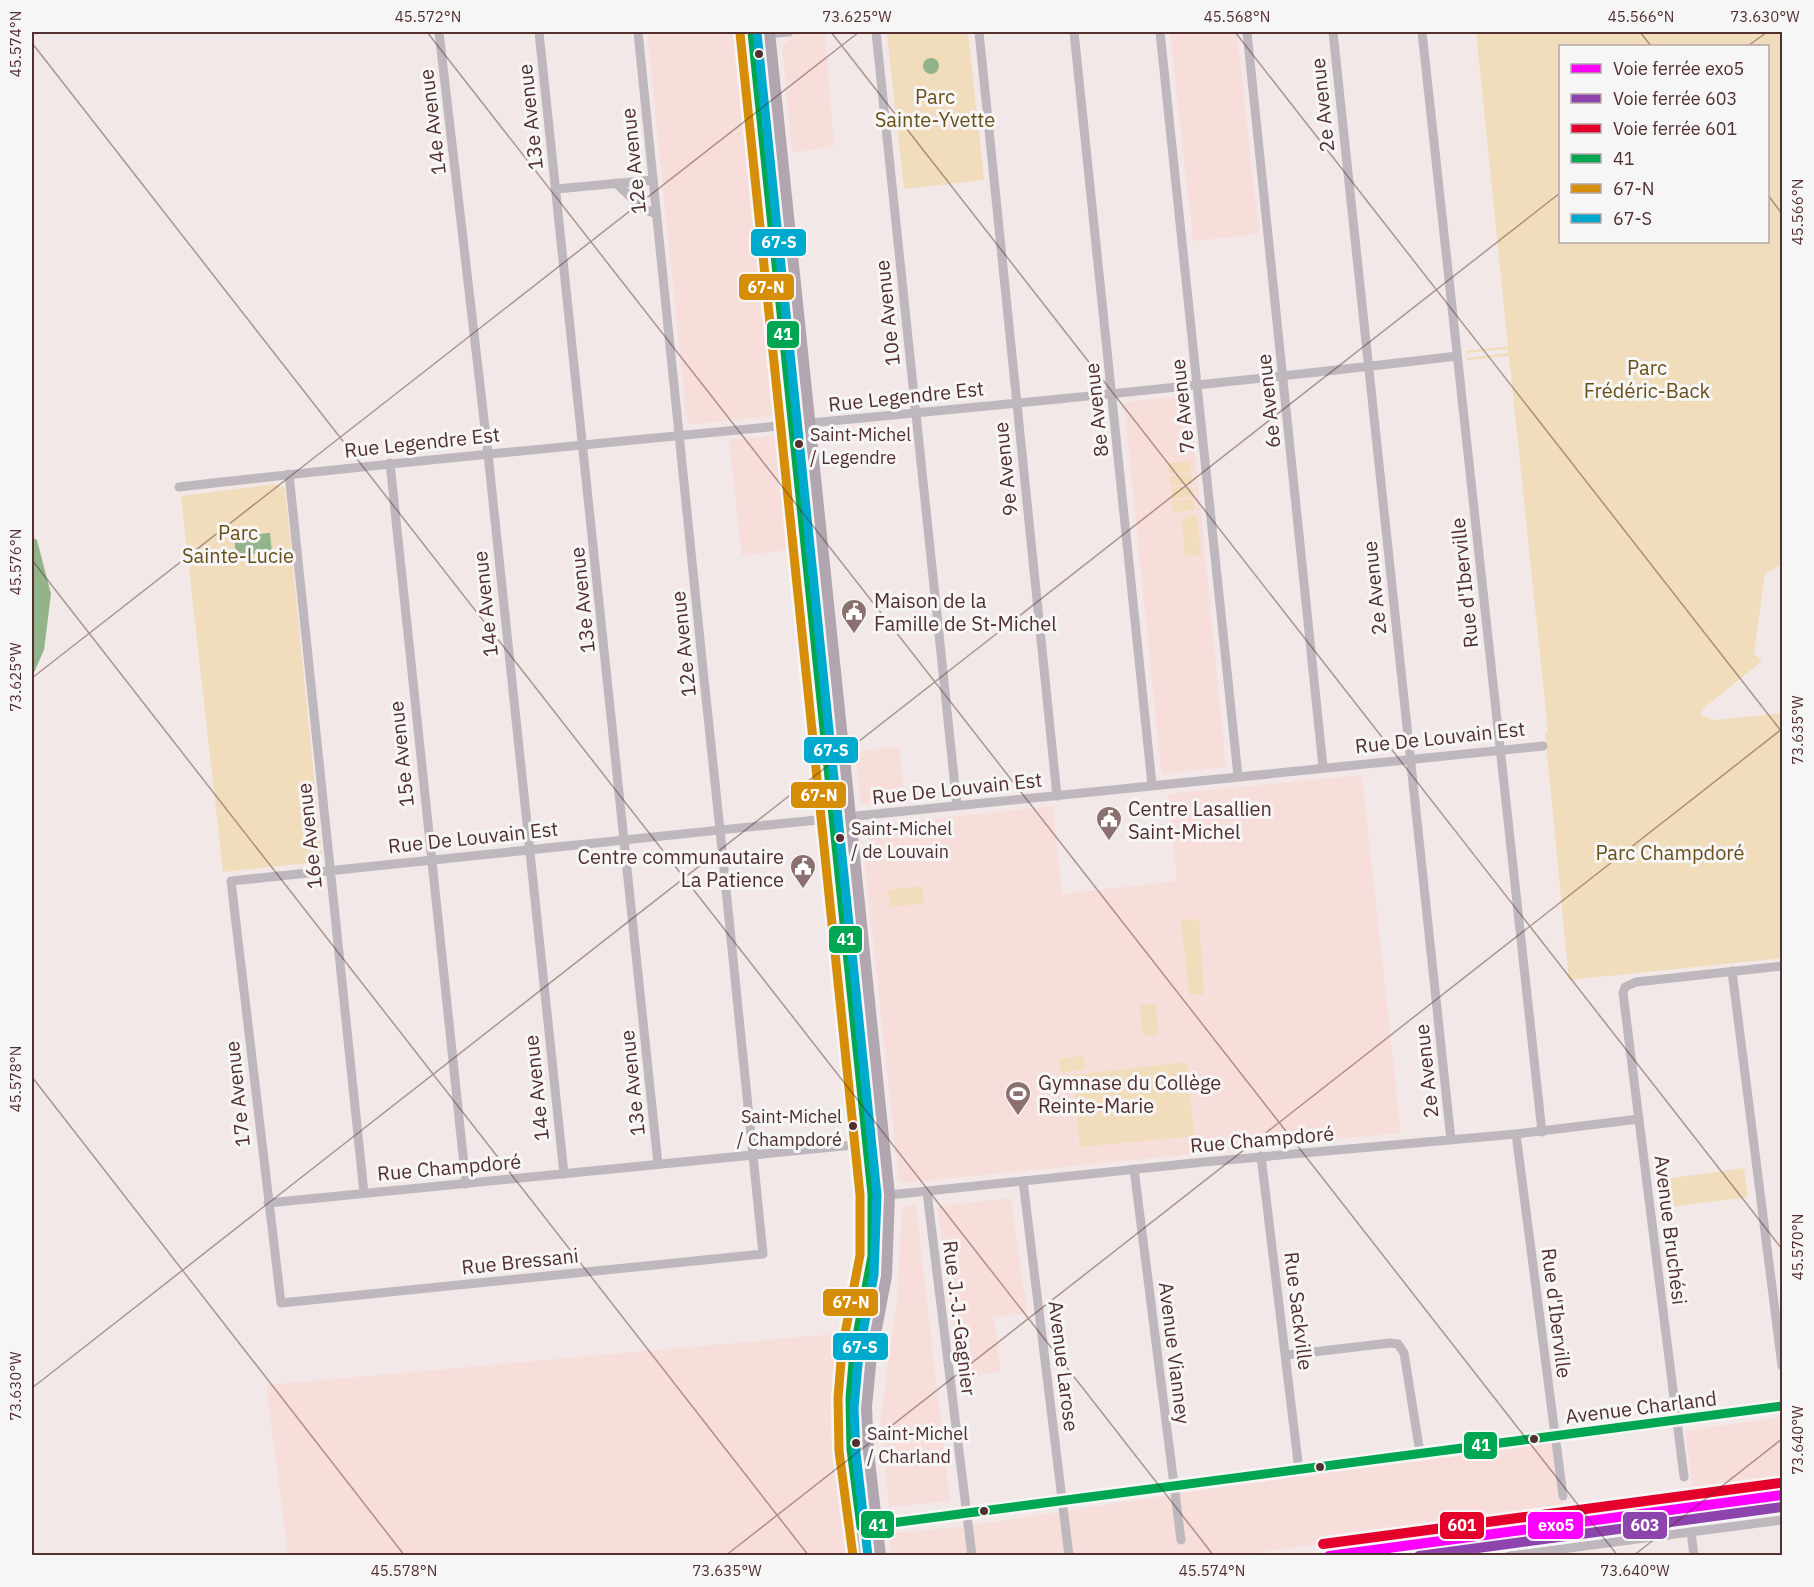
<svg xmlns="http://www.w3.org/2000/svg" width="1814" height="1587" font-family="'IBM Plex Sans',sans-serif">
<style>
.built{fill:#f8dedb}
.green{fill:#f1dcbc;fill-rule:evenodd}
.water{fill:#93b48b}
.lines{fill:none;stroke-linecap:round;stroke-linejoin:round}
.minor{stroke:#bfb7be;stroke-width:9}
.major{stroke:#b1a6b0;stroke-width:12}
.bus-1-casing{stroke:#f6f6f6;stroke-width:14}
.bus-2-casing{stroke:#f6f6f6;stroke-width:14}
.bus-3-casing{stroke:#f6f6f6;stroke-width:14}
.bus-1{stroke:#00a651;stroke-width:9}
.bus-2{stroke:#d68e09;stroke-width:9}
.bus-3{stroke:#00a9ce;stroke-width:9}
.rail-1-casing{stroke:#f6f6f6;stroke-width:15}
.rail-2-casing{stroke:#f6f6f6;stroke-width:15}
.rail-3-casing{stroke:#f6f6f6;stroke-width:15}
.rail-1{stroke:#f0f;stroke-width:10}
.rail-2{stroke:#8e44ad;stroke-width:10}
.rail-3{stroke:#e4002b;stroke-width:10}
.ticks{fill:none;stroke:#53302f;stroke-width:1.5;stroke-opacity:0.45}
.bus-dot{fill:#53302f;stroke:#f6f6f6;stroke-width:2}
.labels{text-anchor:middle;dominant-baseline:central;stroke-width:6;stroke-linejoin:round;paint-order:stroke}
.bus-label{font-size:18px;fill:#53302f;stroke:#f6f6f6;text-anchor:start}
.park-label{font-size:20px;fill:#6a4f18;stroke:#f6f6f6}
.street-label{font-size:20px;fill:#53302f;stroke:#f6f6f6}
.poi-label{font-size:20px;fill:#53302f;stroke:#f6f6f6;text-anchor:start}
.line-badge{stroke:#f6f6f6;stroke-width:2}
.badge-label{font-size:16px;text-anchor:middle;font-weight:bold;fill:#fff}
.neatline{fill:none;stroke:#53302f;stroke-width:2}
.ticks-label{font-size:15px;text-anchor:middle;fill:#53302f}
</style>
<rect width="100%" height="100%" fill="#f2e8e7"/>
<g class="built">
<path d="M647 32H741L779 399 775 400 776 416 692 424 687 422Z"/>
<path d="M788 32H825L834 146 792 153 782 46 789 40Z"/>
<path d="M1170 32H1237L1259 234 1193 241Z"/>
<path d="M1184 396 1185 404H1190L1226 767 1164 774 1161 771 1124 405 1126 402Z"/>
<path d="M776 435 783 438 795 549 742 556 729 440Z"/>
<path d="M899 747 905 800 866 805 860 801 855 751Z"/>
<path d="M1362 775 1401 1133 904 1183 899 1181 863 850 870 849 867 825 1053 806 1062 894 1177 881 1168 794Z"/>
<path d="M1011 1198 1027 1313 994 1318 1001 1371 961 1378 937 1206Z"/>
<path d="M916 1205 950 1501 889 1507 880 1423 897 1301 902 1207Z"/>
<path d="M847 1333 838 1380 835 1431 853 1555H288L266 1385Z"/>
<path d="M1782 1417V1479L1693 1492 1685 1431Z"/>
<path d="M1555 1436 1564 1508 1234 1556 891 1555 889 1537 896 1533 967 1526Z"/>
</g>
<g class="green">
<path d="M914 32H968L984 180 904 189 887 34Z"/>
<path d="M1476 32H1782V564L1765 574 1754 653 1762 661 1705 707 1700 715 1715 720 1782 713V958L1569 980 1545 733 1548 732 1509 356 1467 360V358L1508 353V349L1466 353V351L1508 346ZM1560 46H1768V242H1560Z"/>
<path d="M1190 461 1191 472 1169 474 1168 463Z"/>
<path d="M1191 473 1192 484 1171 486 1169 476Z"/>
<path d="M276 484 285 488 322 857 318 862 223 872 181 496Z"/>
<path d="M1192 486 1193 497 1172 499 1171 488Z"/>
<path d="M1193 499 1194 510 1173 512 1172 501Z"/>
<path d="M1194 514 1197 518 1201 555 1185 557 1182 518Z"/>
<path d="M922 886 924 903 890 907 888 890Z"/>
<path d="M1199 919 1204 994 1189 995 1181 920Z"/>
<path d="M1156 1004 1158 1035 1143 1036 1140 1005Z"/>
<path d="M1083 1056 1085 1070 1060 1072 1059 1059Z"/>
<path d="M1187 1062 1194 1136 1080 1147 1073 1075Z"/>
<path d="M1744 1168 1748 1197 1662 1208 1658 1180Z"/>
</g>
<g class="water">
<circle cx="931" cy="66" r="8"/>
<path d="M268 533H270L272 553 236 556 234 538Z"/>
<path d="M32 537 37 540 51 594 44 650 32 677Z"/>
</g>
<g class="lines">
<g class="minor">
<path d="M439 32 488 454 564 1174"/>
<path d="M539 32 658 1164"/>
<path d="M638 32C663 298 692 564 720 830L721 840 763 1254 281 1303 231 881C668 833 1106 793 1543 746"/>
<path d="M876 32 957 806"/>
<path d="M979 32 1057 796"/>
<path d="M1074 32 1152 785"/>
<path d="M1160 32 1238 776"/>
<path d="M1247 32 1323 767"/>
<path d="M1333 32 1451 1140"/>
<path d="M1422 32 1542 1132"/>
<path d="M752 35 789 32"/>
<path d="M616 183 642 208 656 214"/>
<path d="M556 189 653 180"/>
<path d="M390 463 466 1184"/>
<path d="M289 474 364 1193"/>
<path d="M179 487C605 438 1032 407 1457 356"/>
<path d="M1732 971 1782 1366"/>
<path d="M1516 1134 1563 1496"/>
<path d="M1261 1156 1299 1470"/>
<path d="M1134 1169 1181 1540"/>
<path d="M1023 1181 1069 1556"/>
<path d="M927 1192 972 1556"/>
<path d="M889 1195 1204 1162 1516 1134 1639 1119"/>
<path d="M268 1203 884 1142"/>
<path d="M1287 1355 1390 1343 1398 1344 1404 1353 1420 1453"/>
<path d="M1684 1477 1623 993 1625 987 1636 982 1782 966"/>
<path d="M861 1527 1782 1406"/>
<path d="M1691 1532 1694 1556"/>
<path d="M1509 1556 1782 1520"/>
</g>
<g class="major">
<path d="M752 32 872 1194V1256L854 1351 850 1398 851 1449 865 1556"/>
<path d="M769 32 889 1195 886 1276 871 1355 866 1407 868 1452 880 1556"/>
</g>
<defs>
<path id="bus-1" d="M752 32 872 1194V1256L854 1351 850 1398 851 1449 861 1527 1782 1406"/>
<path id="bus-2" d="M740 33 860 1195V1255L842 1349 838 1398 839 1451 853 1556"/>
<path id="bus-3" d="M757 33 877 1195 874 1275 859 1353 854 1408 856 1453 868 1556"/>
</defs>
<use href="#bus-1" class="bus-1-casing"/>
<use href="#bus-2" class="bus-2-casing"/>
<use href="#bus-3" class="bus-3-casing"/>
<use href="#bus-1" class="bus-1"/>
<use href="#bus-2" class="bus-2"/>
<use href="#bus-3" class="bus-3"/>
<defs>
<path id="rail-1" d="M1329 1556 1782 1495"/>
<path id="rail-2" d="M1419 1556 1782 1507"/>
<path id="rail-3" d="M1323 1544 1780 1483"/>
</defs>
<use href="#rail-1" class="rail-1-casing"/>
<use href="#rail-2" class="rail-2-casing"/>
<use href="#rail-3" class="rail-3-casing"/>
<use href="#rail-1" class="rail-1"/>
<use href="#rail-2" class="rail-2"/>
<use href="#rail-3" class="rail-3"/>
</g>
<path class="ticks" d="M427 32 1618 1556M831 32 1782 1249M1235 32 1782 732M1640 32 1651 46M32 43 1214 1556M1748 46 1767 32M1768 195 1782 214M32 560 809 1556M32 678 859 32M32 1077 405 1556M32 1388 1560 193M725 1556 1782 729M1633 1556 1782 1439"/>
<defs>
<symbol id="civic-pin" viewBox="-11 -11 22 30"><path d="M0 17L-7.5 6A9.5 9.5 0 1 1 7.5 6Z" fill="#8b706f" stroke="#f6f6f6"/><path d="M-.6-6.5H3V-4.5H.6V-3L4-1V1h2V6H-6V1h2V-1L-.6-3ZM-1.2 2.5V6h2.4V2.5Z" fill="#fff"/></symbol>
<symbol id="stadium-pin" viewBox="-11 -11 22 30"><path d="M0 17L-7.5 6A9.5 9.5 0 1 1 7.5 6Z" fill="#8b706f" stroke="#f6f6f6"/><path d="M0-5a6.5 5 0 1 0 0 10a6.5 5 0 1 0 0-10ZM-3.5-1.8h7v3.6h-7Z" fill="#fff"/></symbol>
</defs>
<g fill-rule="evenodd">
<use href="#civic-pin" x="839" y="597" width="30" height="40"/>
<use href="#civic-pin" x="1094" y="804" width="30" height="40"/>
<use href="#civic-pin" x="788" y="852" width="30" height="40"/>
<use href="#stadium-pin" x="1003" y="1079" width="30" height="40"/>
</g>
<g class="bus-dot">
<circle cx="759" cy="54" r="5"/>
<circle cx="799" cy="444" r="5"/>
<circle cx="840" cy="838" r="5"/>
<circle cx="853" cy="1126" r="5"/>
<circle cx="1534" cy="1439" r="5"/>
<circle cx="856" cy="1443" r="5"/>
<circle cx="1320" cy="1467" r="5"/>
<circle cx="984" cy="1511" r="5"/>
</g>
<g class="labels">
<g class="bus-label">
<text x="810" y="434">Saint-Michel<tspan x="810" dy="23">/ Legendre</tspan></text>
<text x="851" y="828">Saint-Michel<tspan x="851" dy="23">/ de Louvain</tspan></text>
<text x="842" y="1116" text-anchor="end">Saint-Michel<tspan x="842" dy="23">/ Champdoré</tspan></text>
<text x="867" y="1433">Saint-Michel<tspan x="867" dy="23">/ Charland</tspan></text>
</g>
<g class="park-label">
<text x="935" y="96">Parc<tspan x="935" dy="23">Sainte-Yvette</tspan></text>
<text x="1647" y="367">Parc<tspan x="1647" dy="23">Frédéric-Back</tspan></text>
<text x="238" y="532">Parc<tspan x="238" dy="23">Sainte-Lucie</tspan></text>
<text x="1670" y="852">Parc Champdoré</text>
</g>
<g class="street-label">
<text transform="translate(1322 105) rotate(-96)">2e Avenue</text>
<text transform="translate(530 117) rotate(-96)">13e Avenue</text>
<text transform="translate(432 122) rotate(-97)">14e Avenue</text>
<text transform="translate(633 161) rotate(-96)">12e Avenue</text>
<text transform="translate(887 313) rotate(-96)">10e Avenue</text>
<text transform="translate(906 396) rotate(-6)">Rue Legendre Est</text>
<text transform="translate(1268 401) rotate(-96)">6e Avenue</text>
<text transform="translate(1182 406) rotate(-96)">7e Avenue</text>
<text transform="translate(1096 410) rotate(-96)">8e Avenue</text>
<text transform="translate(422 442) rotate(-6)">Rue Legendre Est</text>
<text transform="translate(1005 469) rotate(-96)">9e Avenue</text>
<text transform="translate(1464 583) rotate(-96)">Rue d'Iberville</text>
<text transform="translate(1374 588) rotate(-96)">2e Avenue</text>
<text transform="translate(582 600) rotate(-96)">13e Avenue</text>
<text transform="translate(485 604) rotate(-96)">14e Avenue</text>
<text transform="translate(683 644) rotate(-96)">12e Avenue</text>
<text transform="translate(1440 737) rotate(-6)">Rue De Louvain Est</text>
<text transform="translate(401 754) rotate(-96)">15e Avenue</text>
<text transform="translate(957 788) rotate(-6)">Rue De Louvain Est</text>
<text transform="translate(309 836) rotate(-96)">16e Avenue</text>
<text transform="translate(473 837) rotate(-6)">Rue De Louvain Est</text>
<text transform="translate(1426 1071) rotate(-96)">2e Avenue</text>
<text transform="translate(632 1083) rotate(-96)">13e Avenue</text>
<text transform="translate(536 1088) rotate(-96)">14e Avenue</text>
<text transform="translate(237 1094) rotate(-96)">17e Avenue</text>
<text transform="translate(1262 1139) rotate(-5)">Rue Champdoré</text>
<text transform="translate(449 1167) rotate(-5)">Rue Champdoré</text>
<text transform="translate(1671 1230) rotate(83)">Avenue Bruchési</text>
<text transform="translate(520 1261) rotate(-6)">Rue Bressani</text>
<text transform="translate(1299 1311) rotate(83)">Rue Sackville</text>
<text transform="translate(1557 1313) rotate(83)">Rue d'Iberville</text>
<text transform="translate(960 1318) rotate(83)">Rue J.-J.-Gagnier</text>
<text transform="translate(1175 1353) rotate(83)">Avenue Vianney</text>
<text transform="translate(1064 1366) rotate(83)">Avenue Larose</text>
<text transform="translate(1641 1407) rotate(-7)">Avenue Charland</text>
</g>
<g class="poi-label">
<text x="874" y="600">Maison de la<tspan x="874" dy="23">Famille de St-Michel</tspan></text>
<text x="1128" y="808">Centre Lasallien<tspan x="1128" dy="23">Saint-Michel</tspan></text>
<text x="784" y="856" text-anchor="end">Centre communautaire<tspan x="784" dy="23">La Patience</tspan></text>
<text x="1038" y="1082">Gymnase du Collège<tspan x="1038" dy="23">Reinte-Marie</tspan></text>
</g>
</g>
<g class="line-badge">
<rect x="750" y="228" width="57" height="29" rx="6" fill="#00a9ce"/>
<rect x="738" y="273" width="57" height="28" rx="6" fill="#d68e09"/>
<rect x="766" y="320" width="34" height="29" rx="6" fill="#00a651"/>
<rect x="803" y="736" width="56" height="28" rx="6" fill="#00a9ce"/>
<rect x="790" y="781" width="57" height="28" rx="6" fill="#d68e09"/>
<rect x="828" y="925" width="35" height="29" rx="6" fill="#00a651"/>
<rect x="822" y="1288" width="57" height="29" rx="6" fill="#d68e09"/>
<rect x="832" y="1332" width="57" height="29" rx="6" fill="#00a9ce"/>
<rect x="1463" y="1431" width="35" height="29" rx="6" fill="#00a651"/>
<rect x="860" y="1510" width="35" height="29" rx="6" fill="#00a651"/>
<rect x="1439" y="1511" width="46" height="29" rx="6" fill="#e4002b"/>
<rect x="1622" y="1511" width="46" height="29" rx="6" fill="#8e44ad"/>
<rect x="1527" y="1511" width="57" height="29" rx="6" fill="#f0f"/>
</g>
<g class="badge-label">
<text x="779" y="248">67-S</text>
<text x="766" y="293">67-N</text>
<text x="783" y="340">41</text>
<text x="831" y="756">67-S</text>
<text x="819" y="801">67-N</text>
<text x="846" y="945">41</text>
<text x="851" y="1308">67-N</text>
<text x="860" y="1353">67-S</text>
<text x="1481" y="1451">41</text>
<text x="878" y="1531">41</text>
<text x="1462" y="1531">601</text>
<text x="1645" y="1531">603</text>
<text x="1556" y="1531">exo5</text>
</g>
<rect width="1814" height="1587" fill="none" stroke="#f6f6f6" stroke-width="66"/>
<rect x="1559" y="45" width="210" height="198" fill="#f6f6f6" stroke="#b5a7a6" stroke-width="1.5"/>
<rect x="1571" y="64" width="30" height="9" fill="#ff00ff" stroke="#b5a7a6" stroke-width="1.5"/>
<text x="1613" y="75" font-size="18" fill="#53302f">Voie ferrée exo5</text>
<rect x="1571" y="94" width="30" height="9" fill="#8e44ad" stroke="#b5a7a6" stroke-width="1.5"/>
<text x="1613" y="105" font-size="18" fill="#53302f">Voie ferrée 603</text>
<rect x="1571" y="124" width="30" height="9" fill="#e4002b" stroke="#b5a7a6" stroke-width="1.5"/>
<text x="1613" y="135" font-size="18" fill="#53302f">Voie ferrée 601</text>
<rect x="1571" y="154" width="30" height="9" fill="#00a651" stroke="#b5a7a6" stroke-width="1.5"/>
<text x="1613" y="165" font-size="18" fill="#53302f">41</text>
<rect x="1571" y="184" width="30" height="9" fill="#d68e09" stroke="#b5a7a6" stroke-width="1.5"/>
<text x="1613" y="195" font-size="18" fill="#53302f">67-N</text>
<rect x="1571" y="214" width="30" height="9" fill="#00a9ce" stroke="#b5a7a6" stroke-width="1.5"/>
<text x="1613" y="225" font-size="18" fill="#53302f">67-S</text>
<rect x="33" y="33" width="1748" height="1521" class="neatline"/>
<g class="ticks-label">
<text x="428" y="22">45.572°N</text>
<text x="857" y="22">73.625°W</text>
<text x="1237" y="22">45.568°N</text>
<text x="1641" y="22">45.566°N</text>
<text x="1765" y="22">73.630°W</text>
<text transform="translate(16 44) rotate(-90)" y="5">45.574°N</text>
<text transform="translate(1798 212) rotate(-90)" y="5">45.566°N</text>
<text transform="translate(16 562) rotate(-90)" y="5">45.576°N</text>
<text transform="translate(16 677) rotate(-90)" y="5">73.625°W</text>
<text transform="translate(1798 730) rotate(-90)" y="5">73.635°W</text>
<text transform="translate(16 1079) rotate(-90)" y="5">45.578°N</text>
<text transform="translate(1798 1247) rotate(-90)" y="5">45.570°N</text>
<text transform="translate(16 1386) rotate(-90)" y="5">73.630°W</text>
<text transform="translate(1798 1440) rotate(-90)" y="5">73.640°W</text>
<text x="404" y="1576">45.578°N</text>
<text x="727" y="1576">73.635°W</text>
<text x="1212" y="1576">45.574°N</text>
<text x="1635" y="1576">73.640°W</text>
</g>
</svg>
